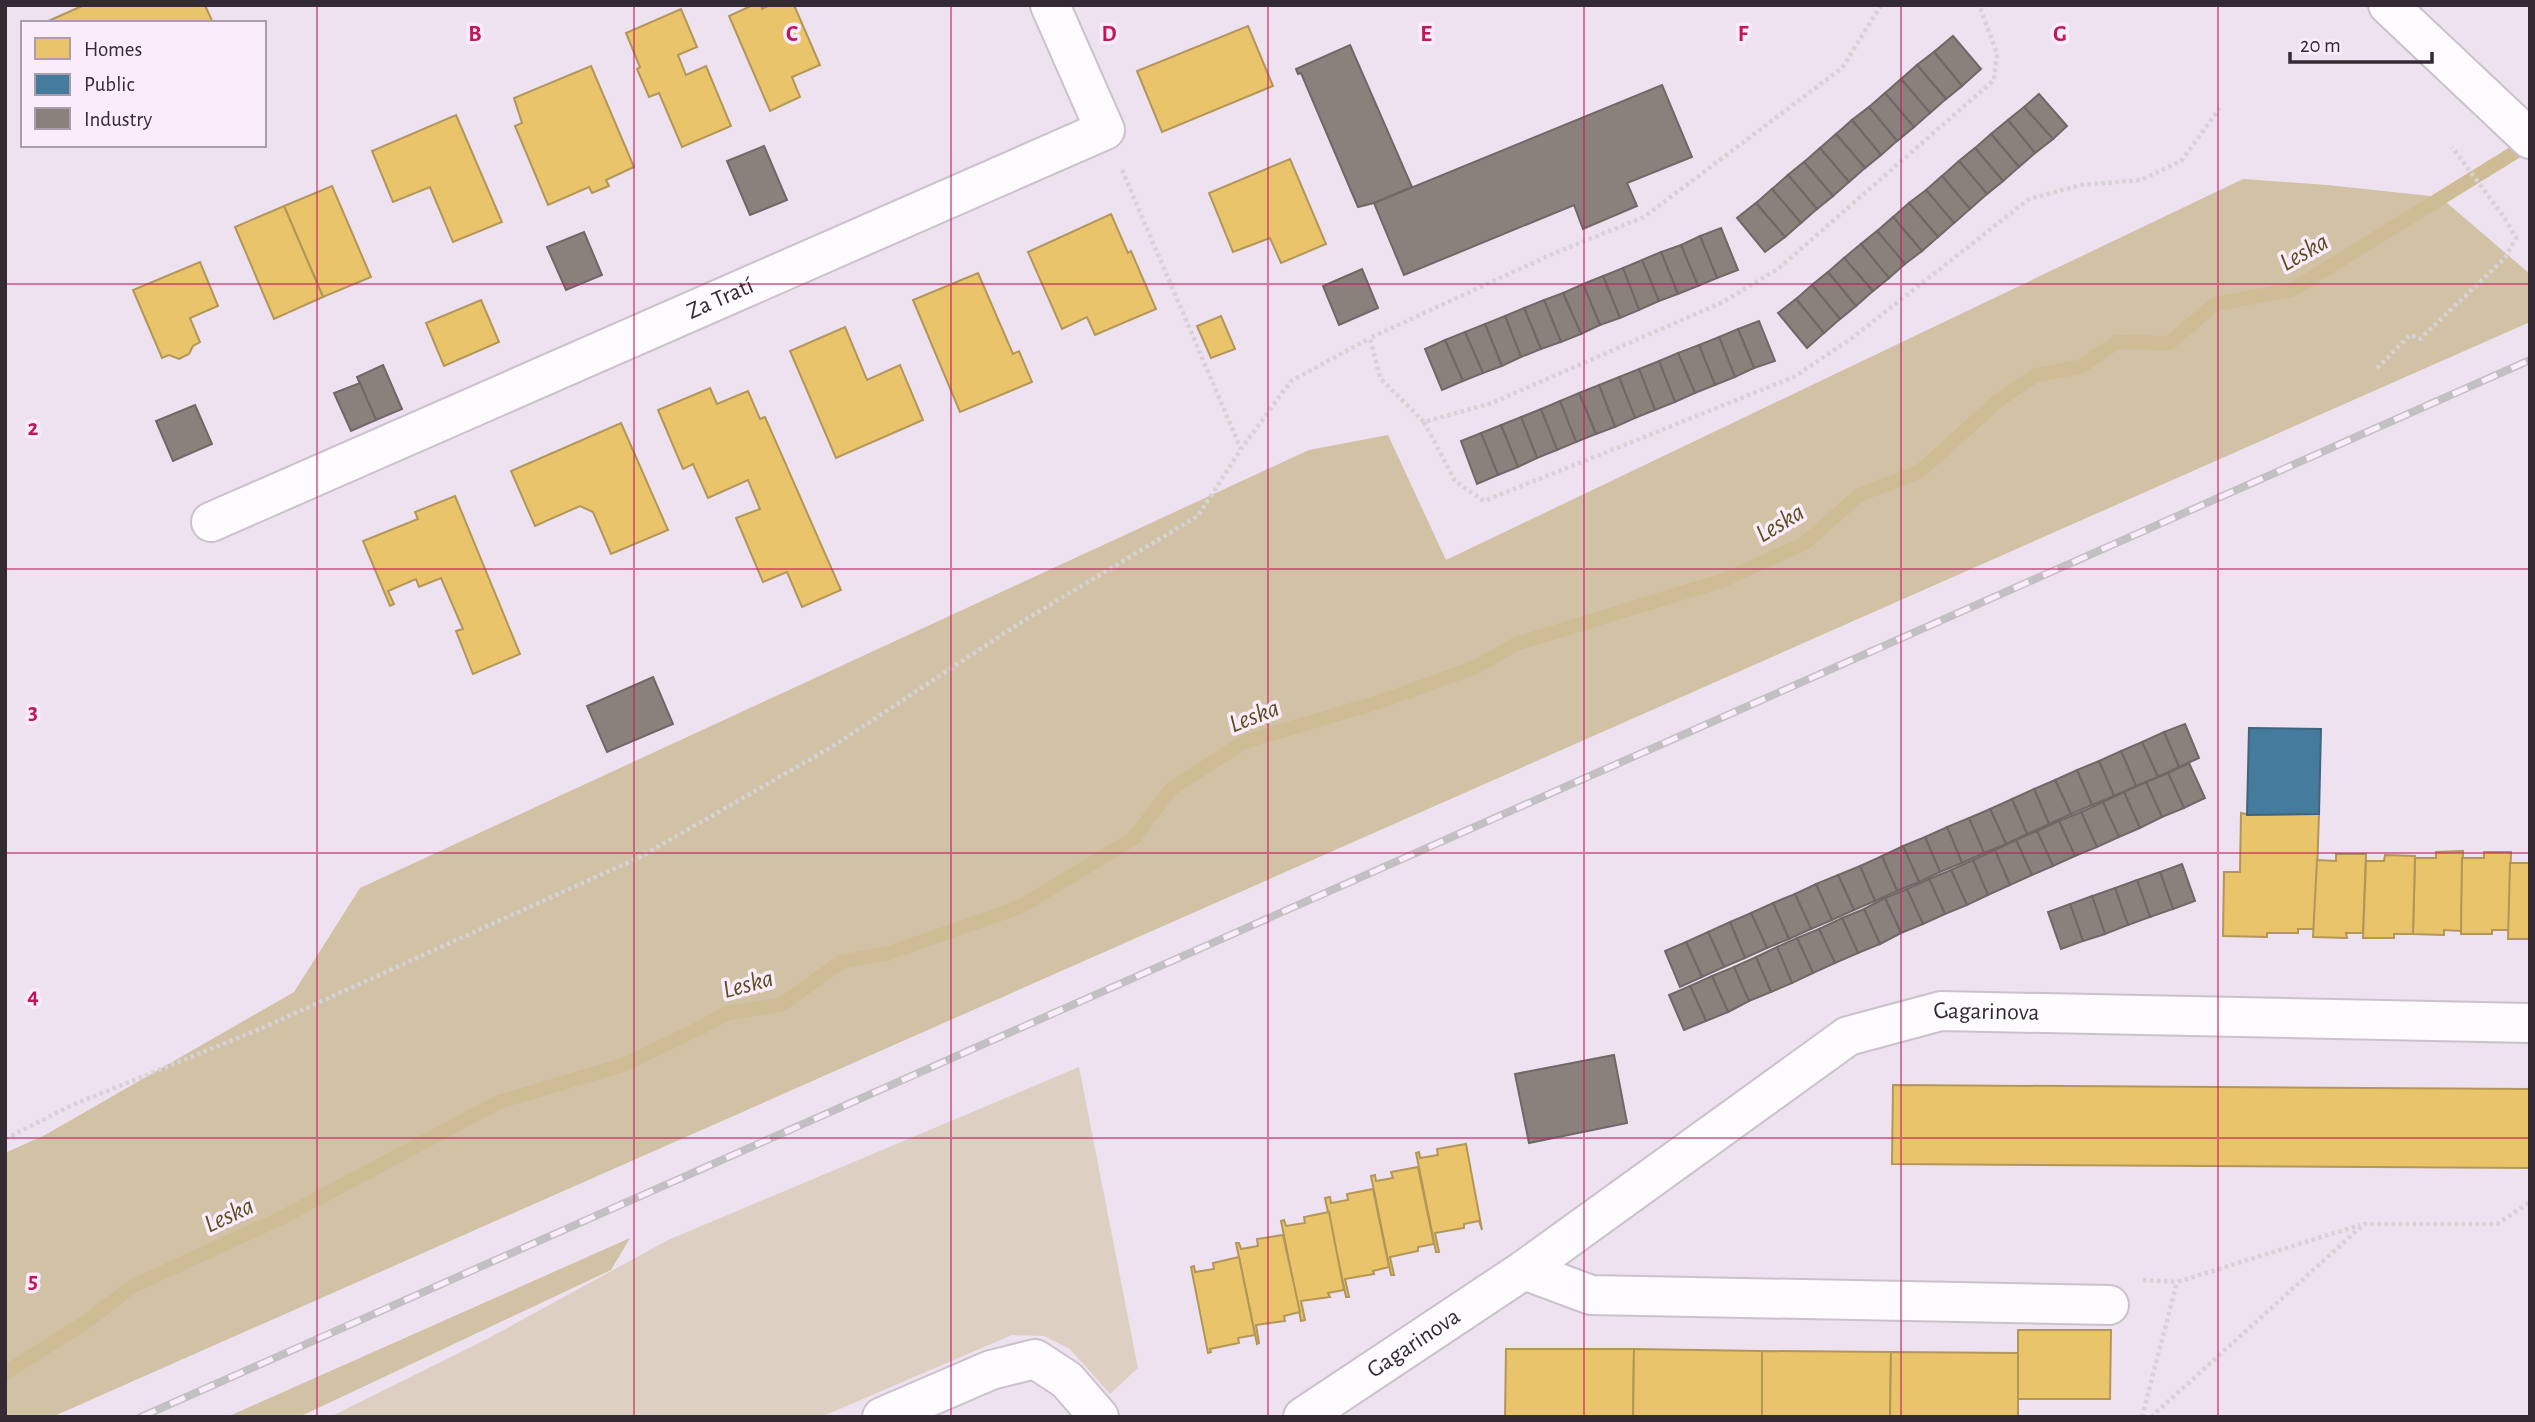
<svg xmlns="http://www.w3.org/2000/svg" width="2535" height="1422" font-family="'Alegreya Sans',sans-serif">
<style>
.green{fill:#ddd0c2}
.forest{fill:#d1c1a5}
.homes{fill:#e9c46a;stroke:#b3965a;stroke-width:2}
.public{fill:#457b9d;stroke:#40637e;stroke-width:2}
.industry{fill:#8a817c;stroke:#706766;stroke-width:2}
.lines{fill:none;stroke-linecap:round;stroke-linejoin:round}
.stream{stroke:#cebc94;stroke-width:14}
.minor-casing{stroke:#cbc1cc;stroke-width:42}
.secondary-casing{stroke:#cbc1cc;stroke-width:42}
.path{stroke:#d6d2d6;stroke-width:4.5;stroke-dasharray:3.5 3.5;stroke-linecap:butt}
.minor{stroke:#fdfbfd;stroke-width:38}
.secondary{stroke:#fdfbfd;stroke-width:38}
.rail-casing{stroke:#c3c0c3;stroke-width:8}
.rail{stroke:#fbecfc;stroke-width:5;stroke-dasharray:16;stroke-linecap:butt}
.grid{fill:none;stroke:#c2185b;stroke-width:2;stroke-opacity:0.55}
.labels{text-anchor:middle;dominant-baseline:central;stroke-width:7;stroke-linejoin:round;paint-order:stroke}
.street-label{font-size:24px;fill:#342a34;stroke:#fbecfc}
.water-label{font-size:26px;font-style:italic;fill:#5c4e1d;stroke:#fbecfc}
.grid-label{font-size:23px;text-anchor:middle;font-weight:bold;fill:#c2185b;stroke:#fbecfc;stroke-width:7;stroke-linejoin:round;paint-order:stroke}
</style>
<rect width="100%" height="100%" fill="#efe2f0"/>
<path class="green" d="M1079 1067 1138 1368 1110 1394 1070 1349 1044 1336 1012 1335 821 1417H330L487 1339 668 1240Z"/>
<g class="forest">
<path d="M2243 179 2327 185 2440 197 2530 274V322L52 1417H5V1153L45 1135 294 992 360 888 1309 450 1388 435 1446 560Z"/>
<path d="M630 1238 611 1270 299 1417H227Z"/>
</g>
<g class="homes">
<path d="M84 5H205L213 23H44Z"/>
<path d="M753 5H761L762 9 770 5H794L820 65 792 77 800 97 770 111 729 16Z"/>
<path d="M681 9 697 47 678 55 686 75 706 66 731 126 682 147 659 93 649 97 637 69 640 67 626 33Z"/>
<path d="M1248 26 1273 86 1162 132 1137 71Z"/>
<path d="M591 66 634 167 606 180 609 186 592 193 589 187 548 205 515 126 522 123 514 98Z"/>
<path d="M456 115 502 222 453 242 430 187 393 202 372 151Z"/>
<path d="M1290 159 1326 244 1281 263 1270 238 1233 252 1209 193Z"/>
<path d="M332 186 371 277 323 297 284 206Z"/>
<path d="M284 206 323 297 274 319 235 227Z"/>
<path d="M1111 214 1128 253 1131 251 1156 309 1095 335 1087 317 1062 329 1028 252Z"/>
<path d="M200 262 218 306 190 318 200 342 193 346 189 354 179 359 169 355 162 358 133 290Z"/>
<path d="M978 273 1013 354 1019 351 1032 382 960 412 913 300Z"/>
<path d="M481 300 499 342 444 366 426 323Z"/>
<path d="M1221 316 1235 349 1211 358 1197 326Z"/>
<path d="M845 327 867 380 900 365 923 420 836 458 790 351Z"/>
<path d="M710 388 717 404 748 391 760 419 765 417 841 590 802 607 787 572 763 582 736 518 760 509 748 480 708 498 693 464 683 469 658 410Z"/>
<path d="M621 423 668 530 611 554 593 512 580 506 535 526 511 471Z"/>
<path d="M455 496 520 654 473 674 456 631 463 629 441 578 419 587 416 579 388 591 394 604 390 606 363 541 418 519 415 512Z"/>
<path d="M2241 813 2251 815 2252 813 2319 814 2315 929H2298V933H2267V937L2223 936 2224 872H2240Z"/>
<path d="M2463 851 2461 931 2444 930V935L2413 934 2415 858H2436V852Z"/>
<path d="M2484 852H2511L2509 930H2492V934H2461L2462 858H2484Z"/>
<path d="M2336 854H2366L2363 933H2346L2347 938 2313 937 2317 860 2336 861Z"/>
<path d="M2385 855 2415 856 2413 934H2394V938H2363L2366 861H2384Z"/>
<path d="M2530 857V939H2508L2510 863H2530Z"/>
<path d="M1893 1085 2530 1089V1168L1892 1164Z"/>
<path d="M1466 1144 1482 1230 1479 1221 1464 1224V1228L1435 1233 1439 1252H1436L1416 1153 1419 1152 1420 1158 1438 1155 1437 1149Z"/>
<path d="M1418 1167 1434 1244 1418 1247V1251L1390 1257 1394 1275H1391L1371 1176 1375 1175 1376 1181 1393 1178 1391 1172Z"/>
<path d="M1373 1189 1389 1267 1373 1271 1374 1274 1345 1279 1349 1297H1346L1325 1198 1330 1197 1331 1203 1348 1200 1347 1194Z"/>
<path d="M1329 1212 1344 1290 1328 1293 1330 1297 1301 1301 1305 1320 1301 1321 1281 1221 1284 1220 1286 1226 1305 1223 1304 1217Z"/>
<path d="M1283 1235 1300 1312 1284 1316 1285 1321 1256 1325 1259 1343 1257 1344 1236 1243H1239L1241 1249 1258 1246 1257 1239Z"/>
<path d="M1239 1257 1255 1335 1238 1338 1239 1343 1210 1349 1211 1352 1208 1353 1191 1267 1194 1266 1195 1272 1214 1269 1213 1263Z"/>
<path d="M2018 1330H2111L2110 1399H2018Z"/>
<path d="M1506 1349H1634L1633 1417H1505Z"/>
<path d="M1634 1349 1762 1351V1417H1633Z"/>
<path d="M1762 1351 1891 1352 1890 1417H1762Z"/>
<path d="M1891 1352 2018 1353V1417H1890Z"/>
</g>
<path class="public" d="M2249 728 2321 729 2319 814 2247 815Z"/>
<g class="industry">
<path d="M1953 36 1981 69 1962 86 1934 52Z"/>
<path d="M1350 45 1412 187 1374 203 1358 207 1301 73 1298 74 1296 69Z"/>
<path d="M1934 52 1962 86 1946 99 1917 65Z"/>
<path d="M1917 65 1946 99 1930 113 1901 79Z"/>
<path d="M1901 79 1930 113 1914 127 1885 93Z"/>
<path d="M1662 85 1692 157 1627 183 1637 206 1583 229 1574 205 1404 275 1374 203Z"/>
<path d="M1885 93 1914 127 1897 141 1869 107Z"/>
<path d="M2039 94 2067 126 2053 139 2024 107Z"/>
<path d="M1869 107 1897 141 1881 155 1852 120Z"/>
<path d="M2024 107 2053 139 2035 153 2008 120Z"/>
<path d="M1852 120 1881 155 1865 168 1836 134Z"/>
<path d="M2008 120 2035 153 2019 167 1991 134Z"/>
<path d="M1836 134 1865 168 1849 182 1820 148Z"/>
<path d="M1991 134 2019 167 2003 181 1975 148Z"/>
<path d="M764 146 787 200 750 215 727 161Z"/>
<path d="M1820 148 1849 182 1833 196 1804 162Z"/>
<path d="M1975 148 2003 181 1987 194 1959 161Z"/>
<path d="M1959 161 1987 194 1970 209 1942 176Z"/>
<path d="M1804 162 1833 196 1817 209 1788 175Z"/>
<path d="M1788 175 1817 209 1801 223 1772 189Z"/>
<path d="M1942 176 1970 209 1954 223 1926 190Z"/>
<path d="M1772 189 1801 223 1785 237 1756 203Z"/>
<path d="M1926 190 1954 223 1938 237 1909 203Z"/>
<path d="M1756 203 1785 237 1765 252 1737 218Z"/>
<path d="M1909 203 1938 237 1922 251 1893 217Z"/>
<path d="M1893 217 1922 251 1905 264 1877 231Z"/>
<path d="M1721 228 1738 270 1717 278 1700 236Z"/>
<path d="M1877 231 1905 264 1889 278 1861 244Z"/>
<path d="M584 232 602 275 566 290 547 247Z"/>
<path d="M1700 236 1717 278 1698 286 1681 245Z"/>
<path d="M1861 244 1889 278 1873 291 1844 258Z"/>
<path d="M1681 245 1698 286 1678 294 1661 252Z"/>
<path d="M1661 252 1678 294 1659 301 1642 260Z"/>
<path d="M1844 258 1873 291 1856 306 1828 272Z"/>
<path d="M1642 260 1659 301 1639 310 1623 268Z"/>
<path d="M1623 268 1639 310 1620 318 1603 276Z"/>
<path d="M1362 269 1378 308 1339 325 1323 286Z"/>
<path d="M1828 272 1856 306 1840 319 1812 285Z"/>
<path d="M1603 276 1620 318 1600 325 1583 284Z"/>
<path d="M1583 284 1600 325 1581 334 1563 293Z"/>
<path d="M1812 285 1840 319 1824 333 1796 299Z"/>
<path d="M1563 293 1581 334 1561 342 1544 300Z"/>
<path d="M1796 299 1824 333 1807 348 1778 313Z"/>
<path d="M1544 300 1561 342 1541 349 1524 308Z"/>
<path d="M1524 308 1541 349 1521 357 1505 316Z"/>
<path d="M1505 316 1521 357 1502 366 1485 324Z"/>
<path d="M1759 321 1775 361 1754 368 1738 329Z"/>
<path d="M1485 324 1502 366 1483 373 1465 332Z"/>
<path d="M1738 329 1754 368 1735 377 1719 337Z"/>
<path d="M1465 332 1483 373 1463 381 1445 340Z"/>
<path d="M1719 337 1735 377 1715 385 1699 345Z"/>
<path d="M1445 340 1463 381 1442 390 1425 349Z"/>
<path d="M1699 345 1715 385 1695 393 1678 353Z"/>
<path d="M1678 353 1695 393 1675 402 1659 361Z"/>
<path d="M1659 361 1675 402 1655 410 1639 369Z"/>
<path d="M383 365 402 409 376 420 357 377Z"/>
<path d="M1639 369 1655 410 1635 418 1619 377Z"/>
<path d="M1619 377 1635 418 1615 427 1599 385Z"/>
<path d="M360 383 376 420 351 431 334 393Z"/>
<path d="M1599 385 1615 427 1596 434 1579 393Z"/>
<path d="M1579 393 1596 434 1576 442 1560 401Z"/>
<path d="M1560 401 1576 442 1557 450 1541 409Z"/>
<path d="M195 405 212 444 173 461 156 421Z"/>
<path d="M1541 409 1557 450 1537 458 1521 417Z"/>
<path d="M1521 417 1537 458 1518 467 1501 425Z"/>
<path d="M1501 425 1518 467 1498 475 1481 433Z"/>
<path d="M1481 433 1498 475 1477 484 1461 441Z"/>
<path d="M653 677 673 724 607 752 587 706Z"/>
<path d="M2185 724 2199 758 2179 767 2164 732Z"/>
<path d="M2164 732 2179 767 2158 777 2142 742Z"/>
<path d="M2142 742 2158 777 2136 786 2121 751Z"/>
<path d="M2121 751 2136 786 2114 796 2099 761Z"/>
<path d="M2099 761 2114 796 2092 805 2077 770Z"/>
<path d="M2189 763 2205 798 2184 808 2168 773Z"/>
<path d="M2077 770 2092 805 2071 814 2055 780Z"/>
<path d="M2168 773 2184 808 2162 817 2146 782Z"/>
<path d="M2055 780 2071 814 2049 824 2034 789Z"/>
<path d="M2146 782 2162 817 2140 828 2124 792Z"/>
<path d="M2034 789 2049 824 2027 834 2012 799Z"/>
<path d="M2124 792 2140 828 2119 837 2103 802Z"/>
<path d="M2012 799 2027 834 2006 844 1990 809Z"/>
<path d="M2103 802 2119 837 2097 847 2081 812Z"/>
<path d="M1990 809 2006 844 1984 853 1969 818Z"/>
<path d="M2081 812 2097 847 2075 856 2059 821Z"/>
<path d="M1969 818 1984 853 1962 863 1947 827Z"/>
<path d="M2059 821 2075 856 2053 866 2037 831Z"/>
<path d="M1947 827 1962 863 1940 872 1925 837Z"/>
<path d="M2037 831 2053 866 2032 875 2016 840Z"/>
<path d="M1925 837 1940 872 1919 882 1903 846Z"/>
<path d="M2016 840 2032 875 2010 885 1995 850Z"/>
<path d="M1903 846 1919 882 1897 891 1882 856Z"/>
<path d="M1995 850 2010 885 1988 895 1973 860Z"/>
<path d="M1882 856 1897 891 1875 901 1860 866Z"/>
<path d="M1973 860 1988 895 1967 905 1951 870Z"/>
<path d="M2182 864 2195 901 2173 909 2160 872Z"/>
<path d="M1860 866 1875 901 1854 910 1838 875Z"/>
<path d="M1951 870 1967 905 1945 914 1929 879Z"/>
<path d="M2160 872 2173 909 2150 917 2137 880Z"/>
<path d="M1838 875 1854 910 1832 920 1816 884Z"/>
<path d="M1929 879 1945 914 1923 924 1907 889Z"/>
<path d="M2137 880 2150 917 2128 925 2115 888Z"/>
<path d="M1816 884 1832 920 1811 929 1795 894Z"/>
<path d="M2115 888 2128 925 2105 934 2092 896Z"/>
<path d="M1907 889 1923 924 1901 933 1885 898Z"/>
<path d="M1795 894 1811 929 1789 939 1773 903Z"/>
<path d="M2092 896 2105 934 2083 941 2070 904Z"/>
<path d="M1885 898 1901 933 1880 944 1864 909Z"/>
<path d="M1773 903 1789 939 1767 948 1751 913Z"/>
<path d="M2070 904 2083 941 2061 949 2048 912Z"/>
<path d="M1864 909 1880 944 1858 953 1842 918Z"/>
<path d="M1751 913 1767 948 1745 958 1730 922Z"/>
<path d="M1842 918 1858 953 1835 963 1819 929Z"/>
<path d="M1730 922 1745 958 1724 967 1708 932Z"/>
<path d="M1819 929 1835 963 1813 973 1797 938Z"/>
<path d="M1708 932 1724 967 1702 977 1686 942Z"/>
<path d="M1797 938 1813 973 1792 983 1777 947Z"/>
<path d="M1686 942 1702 977 1680 987 1665 951Z"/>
<path d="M1777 947 1792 983 1771 992 1756 957Z"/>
<path d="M1756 957 1771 992 1749 1001 1734 967Z"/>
<path d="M1734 967 1749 1001 1728 1012 1712 976Z"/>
<path d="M1712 976 1728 1012 1706 1021 1690 986Z"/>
<path d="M1690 986 1706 1021 1684 1030 1669 995Z"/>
<path d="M1614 1055 1627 1123 1529 1143 1515 1074Z"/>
</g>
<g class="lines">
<path class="stream" d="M5 1373 89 1320 131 1287 281 1218 499 1102 623 1065 698 1029 727 1013 781 1005 841 962 889 953 1020 907 1134 838 1171 789 1244 742 1379 702 1476 667 1516 644 1724 580 1805 543 1859 495 1919 472 1999 400 2036 375 2080 367 2117 342 2169 343 2215 304 2292 290 2530 143"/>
<defs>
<g id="minor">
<path id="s1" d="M211 522 1105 130 1050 5"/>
<path d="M1524 1270 1591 1295 2109 1305"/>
<path d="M882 1417 991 1370 1035 1359 1067 1380 1099 1417"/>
<path id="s2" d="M1303 1417 1524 1270 1848 1036 1941 1011 2530 1023"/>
</g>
<path id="secondary" d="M2388 5 2530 139"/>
</defs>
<use href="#minor" class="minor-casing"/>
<use href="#secondary" class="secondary-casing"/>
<g class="path">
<path d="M1881 5 1842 68 1644 217 1550 255 1370 338 1380 378 1424 422 1492 403 1723 302 1778 269 1994 80 1997 53 1979 5"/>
<path d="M1122 170 1241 449"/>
<path d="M2377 368 2410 335 2420 339 2505 258 2516 238 2504 217 2452 147"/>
<path d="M1424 422 1455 481 1484 501 1794 377 1852 338 2029 199 2081 185 2141 180 2181 161 2220 108"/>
<path d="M5 1139 70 1106 260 1029 640 857 830 748 1023 621 1198 516 1241 449 1291 381 1370 338"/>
<path d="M2143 1280 2177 1282 2360 1225"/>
<path d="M2142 1417 2177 1282"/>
<path d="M2151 1417 2364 1224H2497L2530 1202"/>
</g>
<use href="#minor" class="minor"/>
<use href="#secondary" class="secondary"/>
<defs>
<path id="rail" d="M141 1417 2530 360"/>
</defs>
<use href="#rail" class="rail-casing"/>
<use href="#rail" class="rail"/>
</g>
<path class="grid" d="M317 5V1417M634 5V1417M951 5V1417M1268 5V1417M1584 5V1417M1901 5V1417M2218 5V1417M5 284H2530M5 569H2530M5 853H2530M5 1138H2530"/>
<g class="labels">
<g class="street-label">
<text stroke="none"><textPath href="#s1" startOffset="556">Za Tratí</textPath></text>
<text stroke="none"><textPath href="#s2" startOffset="807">Gagarinova</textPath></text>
<text stroke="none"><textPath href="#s2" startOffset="133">Gagarinova</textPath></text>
</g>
<g class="water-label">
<text transform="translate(2304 252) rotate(-29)">Leska</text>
<text transform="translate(1780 523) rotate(-31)">Leska</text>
<text transform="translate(1254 716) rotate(-21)">Leska</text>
<text transform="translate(748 984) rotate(-15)">Leska</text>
<text transform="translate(229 1215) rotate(-25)">Leska</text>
</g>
</g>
<g class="grid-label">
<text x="475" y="41">B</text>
<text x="792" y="41">C</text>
<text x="1109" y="41">D</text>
<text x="1426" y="41">E</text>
<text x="1743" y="41">F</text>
<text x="2060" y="41">G</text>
<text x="33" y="435">2</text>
<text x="33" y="719">3</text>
<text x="33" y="1003">4</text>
<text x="33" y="1288">5</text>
</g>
<rect width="2535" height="1422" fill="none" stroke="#342a34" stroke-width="14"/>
<rect x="21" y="21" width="245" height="126" fill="#fbecfc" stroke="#ab9eac" stroke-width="2"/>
<rect x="35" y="38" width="35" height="21" fill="#e9c46a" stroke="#ab9eac" stroke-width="2"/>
<text x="84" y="56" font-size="21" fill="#342a34">Homes</text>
<rect x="35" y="74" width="35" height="21" fill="#457b9d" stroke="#ab9eac" stroke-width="2"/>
<text x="84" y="91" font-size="21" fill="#342a34">Public</text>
<rect x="35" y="108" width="35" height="21" fill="#8a817c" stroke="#ab9eac" stroke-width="2"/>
<text x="84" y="126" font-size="21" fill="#342a34">Industry</text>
<path d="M2290 52v10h142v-10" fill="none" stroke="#342a34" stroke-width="3.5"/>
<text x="2300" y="52" font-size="21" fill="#342a34" stroke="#fbecfc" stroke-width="5" paint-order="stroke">20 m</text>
</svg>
